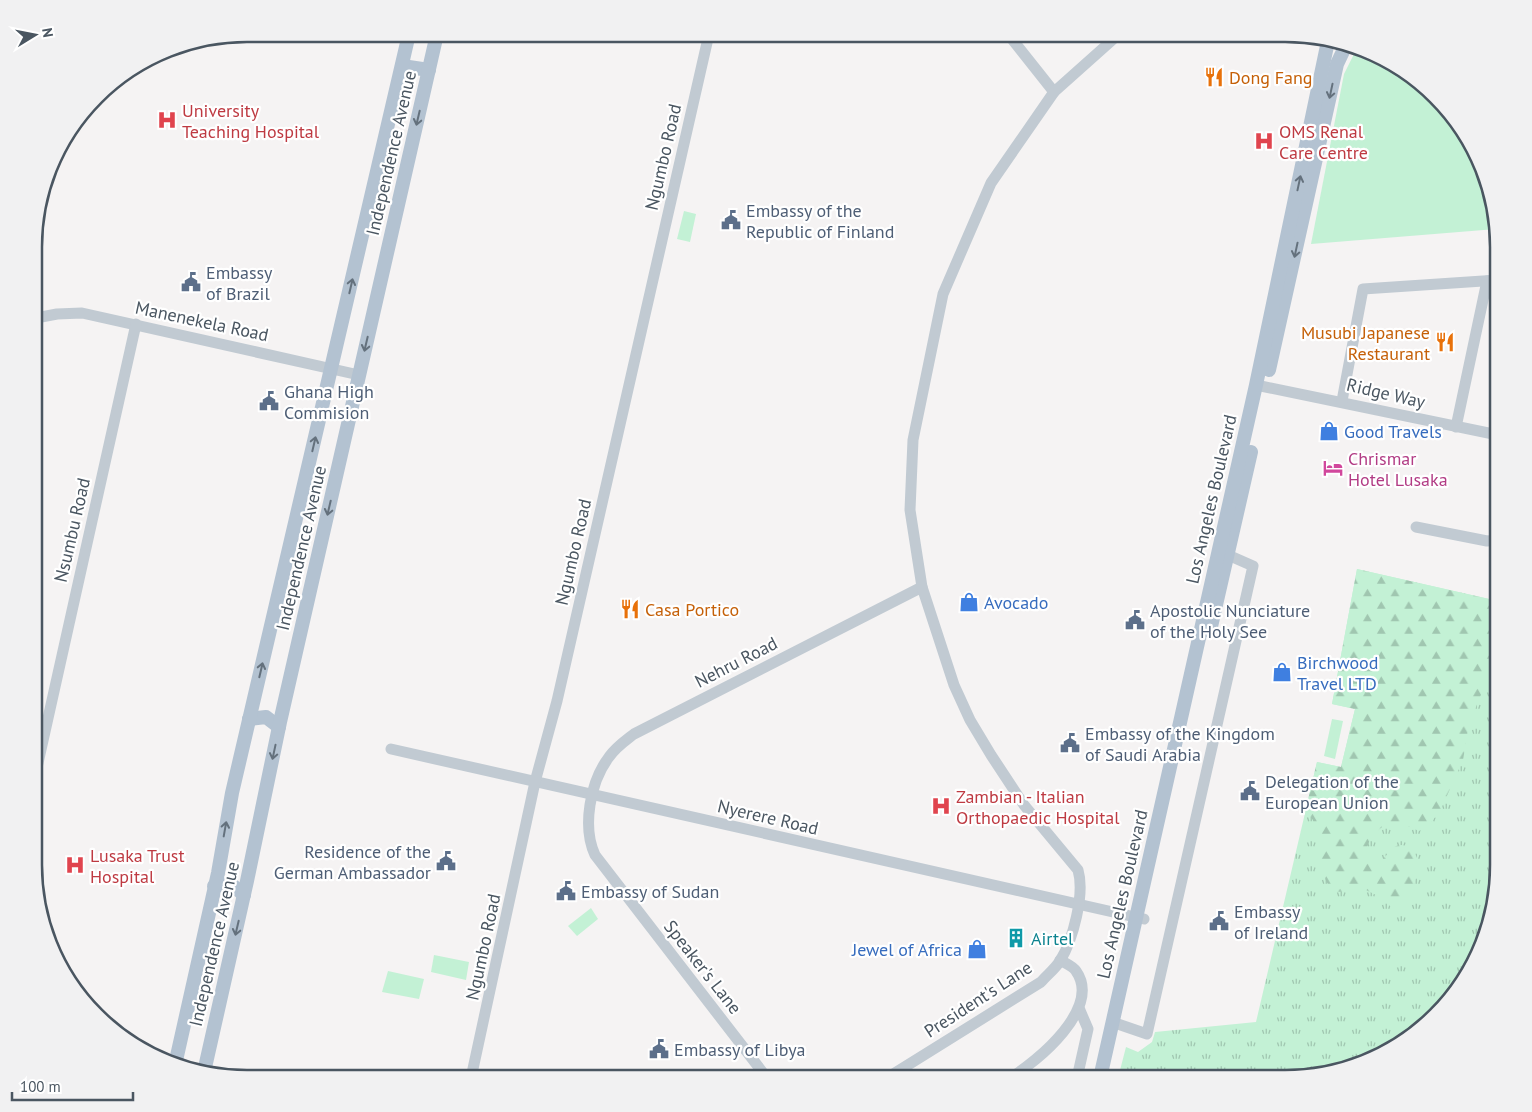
<svg xmlns="http://www.w3.org/2000/svg" width="1532" height="1112" font-family="'PT Sans',sans-serif">
<style>
.grass{fill:url(#grass-tufts)}
.forest{fill:url(#forest-firs)}
.pitch{fill:#c3f1d5}
.lines{fill:none;stroke-linecap:round;stroke-linejoin:round}
.minor{stroke:#c1cad2;stroke-width:11}
.major{stroke:#b3c2d1;stroke-width:14}
.oneway{stroke:#64717d}
.labels{text-anchor:middle;dominant-baseline:central;stroke-width:4.5;stroke-linejoin:round;paint-order:stroke}
.food-label{font-size:18px;fill:#c56008;stroke:#fff;text-anchor:start}
.health-label{font-size:18px;fill:#be3a42;stroke:#fff;text-anchor:start}
.street-label{font-size:18px;fill:#4a5661;stroke:#fff}
.service-label{font-size:18px;fill:#4e5e75;stroke:#fff;text-anchor:start}
.shop-label{font-size:18px;fill:#366cbe;stroke:#fff;text-anchor:start}
.hotel-label{font-size:18px;fill:#b23c85;stroke:#fff;text-anchor:start}
.culture-label{font-size:18px;fill:#0d838f;stroke:#fff;text-anchor:start}
.rim{fill:none;stroke:#4a5661;stroke-width:2.5}
</style>
<defs>
<pattern id="grass-tufts" width="24" height="20" patternUnits="userSpaceOnUse" patternTransform="scale(1.25)"><rect width="24" height="20" fill="#c3f1d5"/><path d="M3 7l-1-3M5 7V3M7 7l1-3M15 17l-1-3M17 17v-4M19 17l1-3" fill="none" stroke="#a0c6b0"/></pattern>
<pattern id="forest-firs" width="22" height="20" patternUnits="userSpaceOnUse" patternTransform="scale(1.25)"><rect width="22" height="20" fill="#c3f1d5"/><path d="M5 1l3.5 6h-7zM16 11l3.5 6h-7z" fill="#a0c6b0"/></pattern>
</defs>
<rect width="100%" height="100%" fill="#f5f3f3"/>
<path class="grass" d="M1357 569 1498 601V878L1482 946 1454 995 1379 1056 1284 1078H1118L1126 1047 1138 1052 1152 1042 1155 1032 1256 1022 1317 762 1341 767 1355 709 1332 704Z"/>
<path class="forest" d="M1357 569 1498 601V653L1469 724 1463 760 1441 809 1430 824 1419 831C1410 827 1399 821 1389 824 1374 828 1356 854 1375 865 1389 860 1390 837 1411 848 1413 851 1416 855 1417 858 1420 874 1410 905 1395 911L1382 898 1366 890 1335 892C1312 875 1328 825 1305 812L1317 762 1341 767 1355 709 1332 704Z"/>
<g class="pitch">
<path d="M1357 48 1366 50 1415 78 1476 153 1496 229 1311 244 1344 74Z"/>
<path d="M684 211 696 214 690 242 677 239Z"/>
<path d="M1332 719 1343 721 1335 759 1324 756Z"/>
<path d="M591 908 598 919 577 936 568 926Z"/>
<path d="M434 955 469 962 466 980 431 972Z"/>
<path d="M388 971 424 979 419 999 382 992Z"/>
</g>
<g class="lines">
<g class="minor">
<path d="M1008 34 1054 92"/>
<path d="M36 318 57 314 82 313 359 375"/>
<path d="M1256 385 1498 435"/>
<path d="M1342 401 1363 289 1498 280"/>
<path d="M1456 427 1487 281"/>
<path d="M1416 527 1487 541 1498 540"/>
<path d="M391 749 1144 919"/>
<path d="M36 772 136 324"/>
<path d="M1112 1022 1147 1034 1253 566 1228 555"/>
<path d="M471 1078 535 782 557 701 709 34"/>
<path d="M767 1078 595 855C582 827 590 782 609 757 616 747 625 741 634 734L922 587"/>
<path d="M887 1078 1041 982C1047 975 1055 969 1060 961 1073 940 1085 894 1078 870L1024 805 991 755 970 720 954 685 922 587 910 510 913 440 943 294 991 183 1054 92 1119 34"/>
<path d="M1010 1078C1038 1061 1102 1008 1076 971 1073 966 1065 963 1060 960"/>
<path d="M1077 1078 1088 1029 1079 1008"/>
</g>
<g class="major">
<path d="M402 66 429 70"/>
<path d="M1269 370 1337 64 1346 45"/>
<path d="M1210 631 1251 452"/>
<path d="M249 719 266 717 279 727"/>
<path d="M214 886 231 884 244 895"/>
<path d="M175 1065 218 873 232 793 409 34"/>
<path d="M204 1072 247 881 280 722 437 34"/>
<path d="M1100 1078 1256 385 1328 41"/>
</g>
</g>
<defs><path id="oneway-shaft" d="M-6 0H5M1.5-3L5.5 0L1.5 3" fill="none" stroke-width="1.6" stroke-linecap="round" stroke-linejoin="round" transform="scale(1.25)"/></defs>
<g class="oneway">
<use href="#oneway-shaft" transform="translate(1331 91) rotate(102)"/>
<use href="#oneway-shaft" transform="translate(418 118) rotate(103)"/>
<use href="#oneway-shaft" transform="translate(1299 183) rotate(-78)"/>
<use href="#oneway-shaft" transform="translate(1296 250) rotate(102)"/>
<use href="#oneway-shaft" transform="translate(351 286) rotate(-77)"/>
<use href="#oneway-shaft" transform="translate(366 344) rotate(103)"/>
<use href="#oneway-shaft" transform="translate(314 444) rotate(-77)"/>
<use href="#oneway-shaft" transform="translate(329 508) rotate(103)"/>
<use href="#oneway-shaft" transform="translate(261 670) rotate(-77)"/>
<use href="#oneway-shaft" transform="translate(274 752) rotate(102)"/>
<use href="#oneway-shaft" transform="translate(225 829) rotate(-80)"/>
<use href="#oneway-shaft" transform="translate(237 928) rotate(103)"/>
</g>
<defs>
<symbol id="restaurant-bare" viewBox="-9 -9 18 18"><path d="M-5-6h1v4h1v-4h1v4h1v-4h1v5L-1.5 .5V6h-2V.5L-5-1ZM5-6V6H3V1.5H1.5Q1.5-4 5-6Z" fill="#e8710a" stroke="#fff" stroke-width="2.5" paint-order="stroke"/></symbol>
<symbol id="hospital-bare" viewBox="-9 -9 18 18"><path d="M-5-5h3v3.5h4V-5h3V5h-3V1.5h-4V5h-3Z" fill="#e0444e" stroke="#fff" stroke-width="2.5" paint-order="stroke"/></symbol>
<symbol id="civic-bare" viewBox="-9 -9 18 18"><path d="M-.6-6.5H3V-4.5H.6V-3L4-1V1h2V6H-6V1h2V-1L-.6-3ZM-1.2 2.5V6h2.4V2.5Z" fill="#5c6f8a" stroke="#fff" stroke-width="2.5" paint-order="stroke"/></symbol>
<symbol id="shop-bare" viewBox="-9 -9 18 18"><path d="M-5-2.5h2.3a2.7 3.5 0 0 1 5.4 0H5L5.5 6h-11ZM-1.5-2.5h3a1.5 2.3 0 0 0-3 0Z" fill="#3f7fe0" stroke="#fff" stroke-width="2.5" paint-order="stroke"/></symbol>
<symbol id="hotel-bare" viewBox="-9 -9 18 18"><path d="M-6-4.5h1.5V1H6V5H4.5V3h-9V5H-6ZM-4 0a1.8 1.8 0 1 1 3.6 0ZM.5 0V-2.5h3Q6-2.5 6 0Z" fill="#d1479c" stroke="#fff" stroke-width="2.5" paint-order="stroke"/></symbol>
<symbol id="building-bare" viewBox="-9 -9 18 18"><path d="M-4-6H4V6H1V3H-1V6H-4ZM-2.5-4.3h1.7v1.8h-1.7ZM.8-4.3h1.7v1.8H.8ZM-2.5-1h1.7V.8h-1.7ZM.8-1h1.7V.8H.8Z" fill="#0f9aa8" stroke="#fff" stroke-width="2.5" paint-order="stroke"/></symbol>
</defs>
<g fill-rule="evenodd">
<use href="#restaurant-bare" x="1200" y="63" width="28" height="28"/>
<use href="#hospital-bare" x="153" y="106" width="28" height="28"/>
<use href="#hospital-bare" x="1250" y="127" width="28" height="28"/>
<use href="#civic-bare" x="717" y="206" width="28" height="28"/>
<use href="#civic-bare" x="177" y="268" width="28" height="28"/>
<use href="#restaurant-bare" x="1431" y="328" width="28" height="28"/>
<use href="#civic-bare" x="255" y="387" width="28" height="28"/>
<use href="#shop-bare" x="1315" y="417" width="28" height="28"/>
<use href="#hotel-bare" x="1319" y="454" width="28" height="28"/>
<use href="#shop-bare" x="955" y="588" width="28" height="28"/>
<use href="#restaurant-bare" x="616" y="595" width="28" height="28"/>
<use href="#civic-bare" x="1121" y="606" width="28" height="28"/>
<use href="#shop-bare" x="1268" y="658" width="28" height="28"/>
<use href="#civic-bare" x="1056" y="729" width="28" height="28"/>
<use href="#civic-bare" x="1236" y="777" width="28" height="28"/>
<use href="#hospital-bare" x="927" y="792" width="28" height="28"/>
<use href="#civic-bare" x="432" y="847" width="28" height="28"/>
<use href="#hospital-bare" x="61" y="851" width="28" height="28"/>
<use href="#civic-bare" x="552" y="877" width="28" height="28"/>
<use href="#civic-bare" x="1205" y="907" width="28" height="28"/>
<use href="#building-bare" x="1002" y="924" width="28" height="28"/>
<use href="#shop-bare" x="963" y="935" width="28" height="28"/>
<use href="#civic-bare" x="645" y="1035" width="28" height="28"/>
</g>
<g class="labels">
<g class="food-label">
<text x="1229" y="77">Dong Fang</text>
<text x="1430" y="332" text-anchor="end">Musubi Japanese<tspan x="1430" dy="21">Restaurant</tspan></text>
<text x="645" y="609">Casa Portico</text>
</g>
<g class="health-label">
<text x="182" y="110">University<tspan x="182" dy="21">Teaching Hospital</tspan></text>
<text x="1279" y="131">OMS Renal<tspan x="1279" dy="21">Care Centre</tspan></text>
<text x="956" y="796">Zambian - Italian<tspan x="956" dy="21">Orthopaedic Hospital</tspan></text>
<text x="90" y="855">Lusaka Trust<tspan x="90" dy="21">Hospital</tspan></text>
</g>
<g class="street-label">
<text transform="translate(391 153) rotate(-77)">Independence Avenue</text>
<text transform="translate(663 157) rotate(-77)">Ngumbo Road</text>
<text transform="translate(202 321) rotate(12)">Manenekela Road</text>
<text transform="translate(1386 393) rotate(13)">Ridge Way</text>
<text transform="translate(1211 499) rotate(-77)">Los Angeles Boulevard</text>
<text transform="translate(72 530) rotate(-77)">Nsumbu Road</text>
<text transform="translate(301 548) rotate(-77)">Independence Avenue</text>
<text transform="translate(573 552) rotate(-77)">Ngumbo Road</text>
<text transform="translate(736 662) rotate(-27)">Nehru Road</text>
<text transform="translate(768 817) rotate(13)">Nyerere Road</text>
<text transform="translate(1122 894) rotate(-77)">Los Angeles Boulevard</text>
<text transform="translate(214 944) rotate(-77)">Independence Avenue</text>
<text transform="translate(483 947) rotate(-78)">Ngumbo Road</text>
<text transform="translate(703 967) rotate(52)">Speaker's Lane</text>
<text transform="translate(978 999) rotate(-33)">President's Lane</text>
</g>
<g class="service-label">
<text x="746" y="210">Embassy of the<tspan x="746" dy="21">Republic of Finland</tspan></text>
<text x="206" y="272">Embassy<tspan x="206" dy="21">of Brazil</tspan></text>
<text x="284" y="391">Ghana High<tspan x="284" dy="21">Commision</tspan></text>
<text x="1150" y="610">Apostolic Nunciature<tspan x="1150" dy="21">of the Holy See</tspan></text>
<text x="1085" y="733">Embassy of the Kingdom<tspan x="1085" dy="21">of Saudi Arabia</tspan></text>
<text x="1265" y="781">Delegation of the<tspan x="1265" dy="21">European Union</tspan></text>
<text x="431" y="851" text-anchor="end">Residence of the<tspan x="431" dy="21">German Ambassador</tspan></text>
<text x="581" y="891">Embassy of Sudan</text>
<text x="1234" y="911">Embassy<tspan x="1234" dy="21">of Ireland</tspan></text>
<text x="674" y="1049">Embassy of Libya</text>
</g>
<g class="shop-label">
<text x="1344" y="431">Good Travels</text>
<text x="984" y="602">Avocado</text>
<text x="1297" y="662">Birchwood<tspan x="1297" dy="21">Travel LTD</tspan></text>
<text x="962" y="949" text-anchor="end">Jewel of Africa</text>
</g>
<g class="hotel-label">
<text x="1348" y="458">Chrismar<tspan x="1348" dy="21">Hotel Lusaka</tspan></text>
</g>
<g class="culture-label">
<text x="1031" y="938">Airtel</text>
</g>
</g>
<path d="M0 0H1532V1112H0ZM247 42H1285A205 205 0 0 1 1490 247V865A205 205 0 0 1 1285 1070H247A205 205 0 0 1 42 865V247A205 205 0 0 1 247 42Z" fill="#f1f1f2" fill-rule="evenodd"/>
<path class="rim" d="M247 42H1285A205 205 0 0 1 1490 247V865A205 205 0 0 1 1285 1070H247A205 205 0 0 1 42 865V247A205 205 0 0 1 247 42Z"/>
<g transform="translate(35 35) rotate(80)" stroke="#ffffff" stroke-width="4" paint-order="stroke">
<path d="M0-4L9 19L0 12L-9 19Z" fill="#4a5661"/>
<text y="-8" font-size="14" font-weight="bold" text-anchor="middle" fill="#4a5661">N</text>
</g>
<path d="M12 1092v8h121v-8" fill="none" stroke="#4a5661" stroke-width="2.5"/>
<text x="20" y="1092" font-size="15" fill="#4a5661" stroke="#ffffff" stroke-width="4" paint-order="stroke">100 m</text>
</svg>
